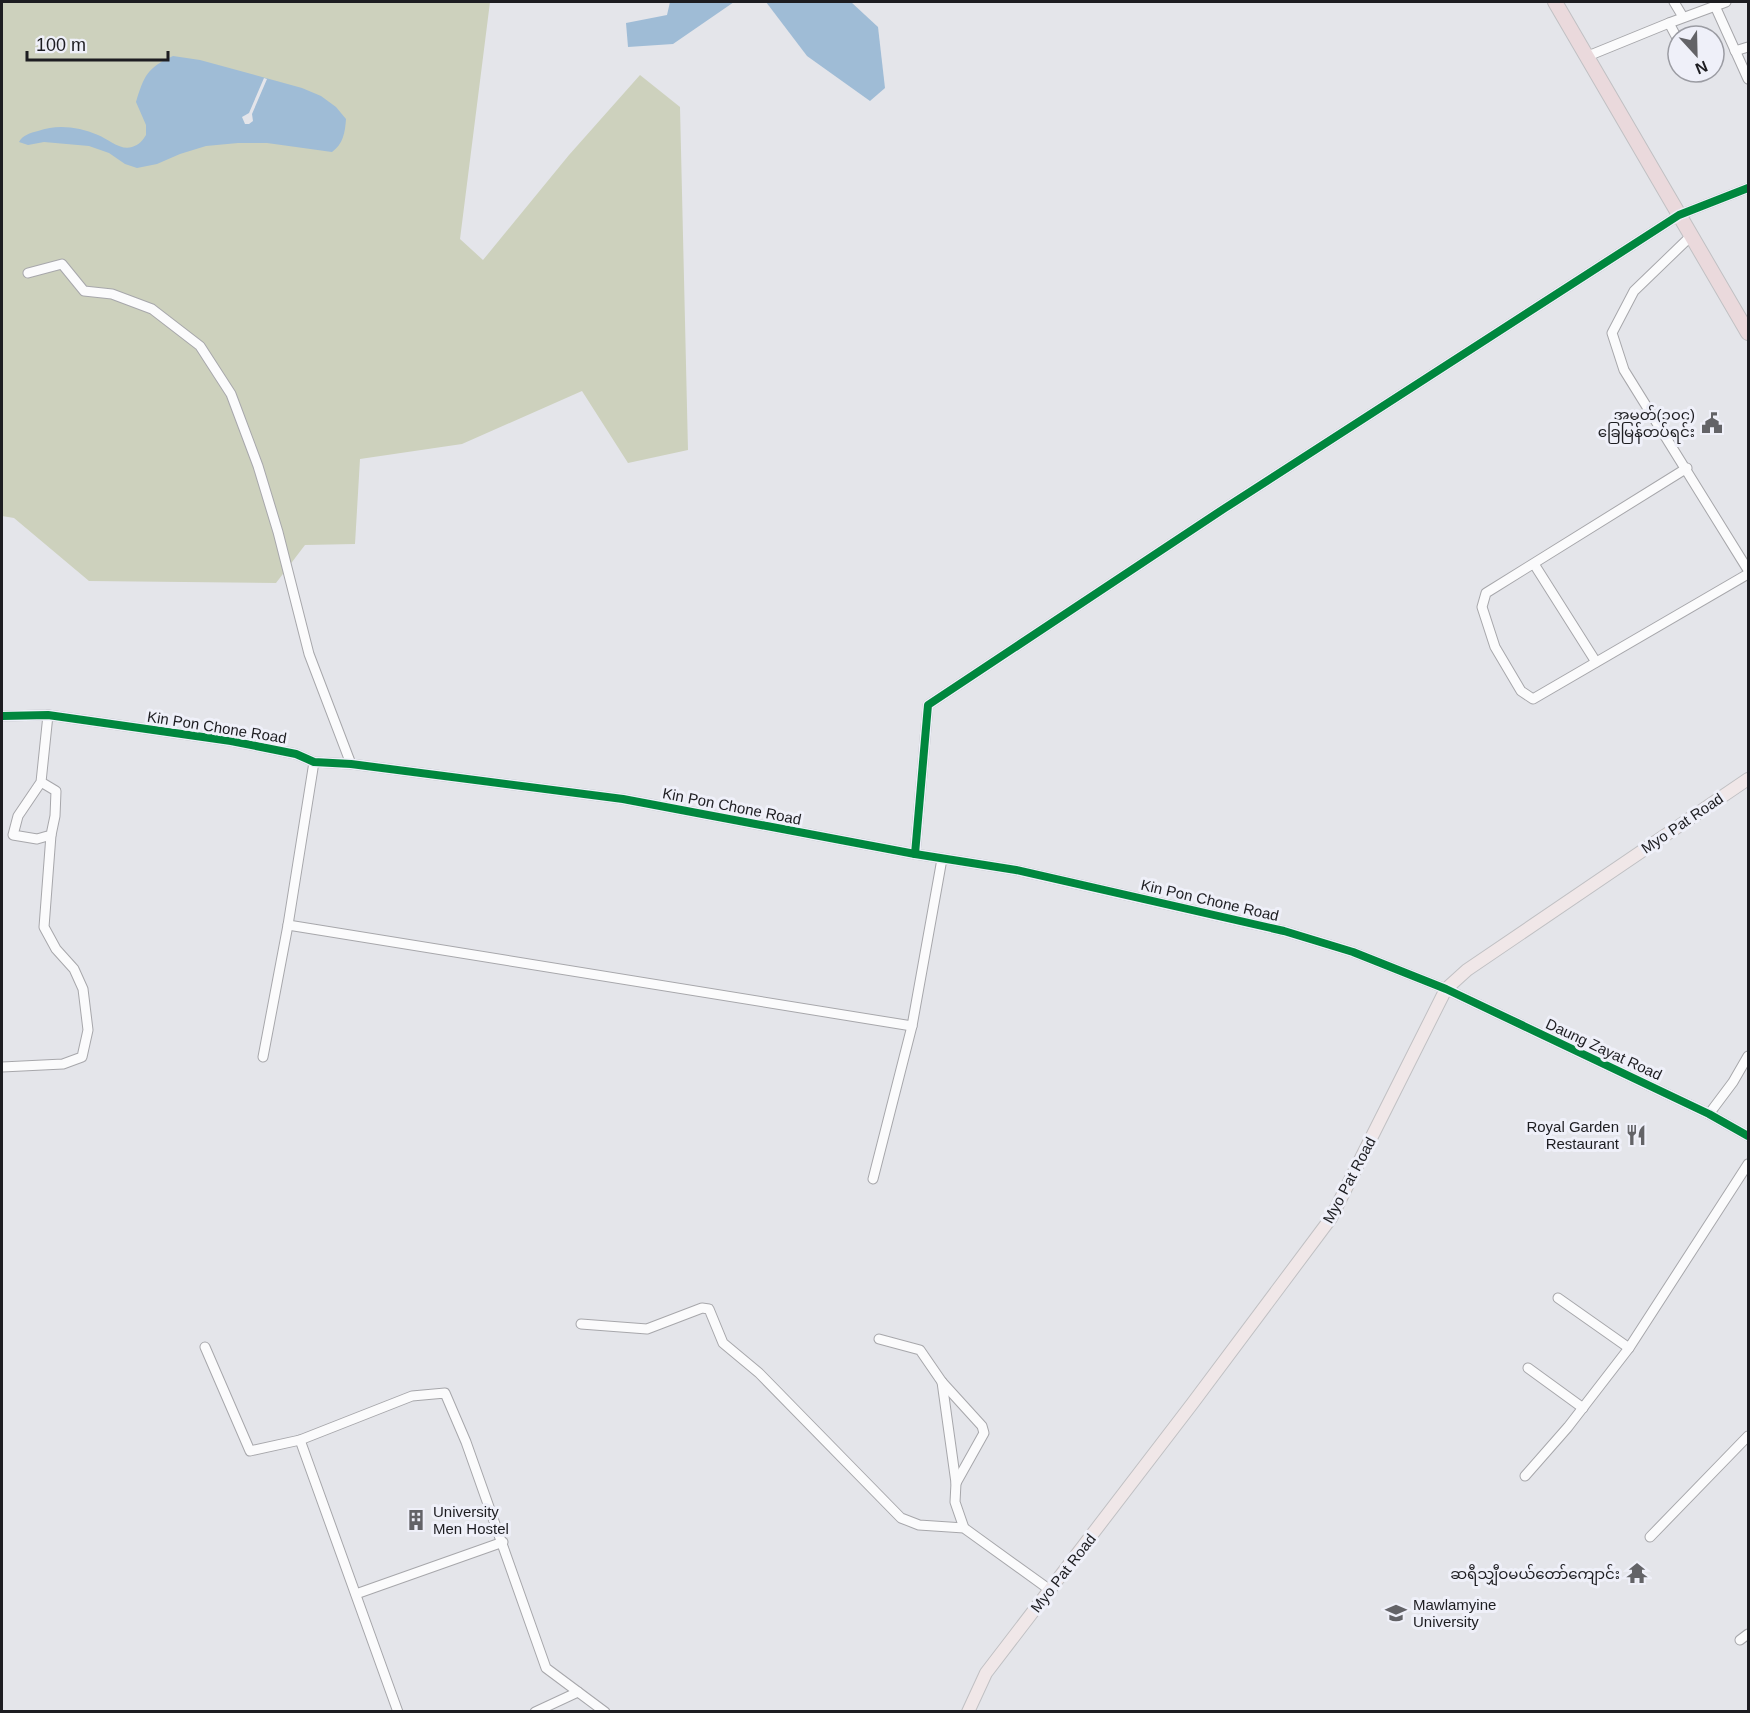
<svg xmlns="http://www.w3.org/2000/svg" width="1750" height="1713" font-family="Helvetica,'Noto Sans Myanmar',sans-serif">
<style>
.green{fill:#cdd1bd}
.water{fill:#9fbcd6}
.pier{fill:#e4e5ea}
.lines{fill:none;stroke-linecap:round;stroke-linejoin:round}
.minor-casing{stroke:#a7a7ab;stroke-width:11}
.major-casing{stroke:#c0c0c3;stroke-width:14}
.highway-casing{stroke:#c0c0c3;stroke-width:16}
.minor{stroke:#fbfbfc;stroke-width:9}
.major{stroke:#f0e7e8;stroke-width:12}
.highway{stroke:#ead9dc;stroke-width:14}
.cycleway-casing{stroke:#eff0f9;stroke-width:11}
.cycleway{stroke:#00873e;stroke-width:8}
.labels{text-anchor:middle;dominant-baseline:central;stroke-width:6;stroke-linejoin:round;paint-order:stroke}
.poi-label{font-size:15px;fill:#1d1d21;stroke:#eff0f9;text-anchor:end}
.street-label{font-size:15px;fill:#1d1d21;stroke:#eff0f9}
</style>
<rect width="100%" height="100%" fill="#e4e5ea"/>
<path class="green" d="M2 2H490L460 239 483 260 569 155 640 75 680 107 688 450 628 463 582 391 462 444 360 459 355 544 305 545 276 583 89 581 14 518 2 516Z"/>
<g class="water">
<path d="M670 2H734L673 44 628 47 626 23 667 15Z"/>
<path d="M766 2H851L878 27 885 88 870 101 807 56Z"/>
<path d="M173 56 200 60 302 88 321 96 336 107 346 119C345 133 343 144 332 152L267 143H238L206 146 180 154 157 164 137 168 125 164 109 153 89 146 44 142 28 145 19 142C23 135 30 133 38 131 58 124 78 127 98 135 108 139 121 151 132 147 139 145 143 140 146 135V125L136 102C144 76 147 68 173 56Z"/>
</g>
<path class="pier" d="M264 78 267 79 252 114 253 121 249 124H245L242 117 249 113Z"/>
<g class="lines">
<defs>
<g id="minor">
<path d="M1674 2 1683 17"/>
<path d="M1715 6 1748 79"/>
<path d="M1669 23 1678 40"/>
<path d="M1735 51 1748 47"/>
<path d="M1588 56 1669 23 1726 2"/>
<path d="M1695 72 1696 73"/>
<path d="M1692 235 1634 291 1612 333 1624 370 1748 570"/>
<path d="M28 273 62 264 84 291 112 294 152 309 200 346 231 394 258 466 278 532 309 654 351 764"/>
<path d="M1687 468 1486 593 1482 607 1495 647 1521 691 1533 699 1748 574"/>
<path d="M1534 564 1596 662"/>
<path d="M2 716 48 715 231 741 296 754 314 762 351 764 623 799 915 854 1016 870 1284 931 1353 952 1446 989 1709 1114 1748 1136"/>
<path d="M41 782 56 791 55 816 51 835 37 839 13 835 18 816 41 782 48 715"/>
<path d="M915 854 928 705 1225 508 1679 215 1748 188"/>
<path d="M288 925 912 1026"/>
<path d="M263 1057 288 925 314 762"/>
<path d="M2 1067 63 1064 82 1057 88 1030 83 989 74 969 56 949 44 927 51 835"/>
<path d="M1709 1114 1733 1082 1748 1056"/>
<path d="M873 1179 912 1026 942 859"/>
<path d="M1558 1298 1629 1348"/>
<path d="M581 1324 647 1329 702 1308 709 1309 723 1343 759 1373 901 1518 919 1525 964 1528 1050 1590"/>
<path d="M879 1339 920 1350 942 1382 982 1426 984 1433 956 1483"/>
<path d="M205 1347 250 1451 300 1440 412 1396 445 1393 466 1442 546 1668 605 1712"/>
<path d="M1528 1368 1583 1408"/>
<path d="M942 1382 956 1483 955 1502 964 1528"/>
<path d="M300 1440 398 1712"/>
<path d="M1525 1476 1568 1427 1629 1348 1748 1164"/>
<path d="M1650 1537 1748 1436"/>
<path d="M356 1594 503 1542"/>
<path d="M1740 1640 1748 1634"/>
<path d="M535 1712 578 1692"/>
</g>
<path id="major" d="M968 1712 986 1673 1192 1404 1331 1218 1446 989 1467 970 1748 779"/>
<path id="highway" d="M1555 2 1748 333"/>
</defs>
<use href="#minor" class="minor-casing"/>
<use href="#major" class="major-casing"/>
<use href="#highway" class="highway-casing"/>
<use href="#minor" class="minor"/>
<use href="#major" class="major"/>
<use href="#highway" class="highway"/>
<defs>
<g id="cycleway">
<path d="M2 716 48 715 231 741 296 754 314 762 351 764 623 799 915 854 1016 870 1284 931 1353 952 1446 989 1709 1114 1748 1136"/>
<path d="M915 854 928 705 1225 508 1679 215 1748 188"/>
</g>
</defs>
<use href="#cycleway" class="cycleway-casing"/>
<use href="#cycleway" class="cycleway"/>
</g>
<defs>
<symbol id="civic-bare" viewBox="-9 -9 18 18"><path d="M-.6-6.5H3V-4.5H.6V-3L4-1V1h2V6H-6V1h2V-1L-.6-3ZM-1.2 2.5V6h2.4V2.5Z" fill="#636367" stroke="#eff0f9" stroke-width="2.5" paint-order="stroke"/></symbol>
<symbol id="restaurant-bare" viewBox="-9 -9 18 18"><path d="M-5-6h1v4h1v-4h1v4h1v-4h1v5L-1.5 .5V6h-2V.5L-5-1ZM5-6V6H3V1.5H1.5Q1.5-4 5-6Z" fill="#636367" stroke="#eff0f9" stroke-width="2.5" paint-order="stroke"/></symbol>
<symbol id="building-bare" viewBox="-9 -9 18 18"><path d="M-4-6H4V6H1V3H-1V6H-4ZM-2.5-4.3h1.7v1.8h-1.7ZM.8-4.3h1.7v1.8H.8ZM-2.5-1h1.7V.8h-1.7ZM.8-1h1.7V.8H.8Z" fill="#636367" stroke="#eff0f9" stroke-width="2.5" paint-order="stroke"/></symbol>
<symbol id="temple-bare" viewBox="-9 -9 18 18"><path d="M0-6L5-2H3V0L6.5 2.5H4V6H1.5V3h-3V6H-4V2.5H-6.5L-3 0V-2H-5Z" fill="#636367" stroke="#eff0f9" stroke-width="2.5" paint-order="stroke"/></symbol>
<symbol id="university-bare" viewBox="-9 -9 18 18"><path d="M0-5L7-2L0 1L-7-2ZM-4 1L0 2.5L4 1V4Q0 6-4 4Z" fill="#636367" stroke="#eff0f9" stroke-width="2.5" paint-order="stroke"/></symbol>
</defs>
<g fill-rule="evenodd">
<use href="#civic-bare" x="1697" y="408" width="30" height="30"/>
<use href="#restaurant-bare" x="1621" y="1120" width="30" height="30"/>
<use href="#building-bare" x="401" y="1505" width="30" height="30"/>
<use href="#temple-bare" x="1622" y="1558" width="30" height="30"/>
<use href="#university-bare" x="1381" y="1598" width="30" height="30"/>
</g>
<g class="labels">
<g class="poi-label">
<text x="1695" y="414">အမှတ်(၁၀၄)<tspan x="1695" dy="17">ခြေမြန်တပ်ရင်း</tspan></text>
<text x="1619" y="1126">Royal Garden<tspan x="1619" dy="17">Restaurant</tspan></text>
<text x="433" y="1511" text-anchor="start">University<tspan x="433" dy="17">Men Hostel</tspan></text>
<text x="1620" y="1573">ဆရီသျှီဝမယ်တော်ကျောင်း</text>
<text x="1413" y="1604" text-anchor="start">Mawlamyine<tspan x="1413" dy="17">University</tspan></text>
</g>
<g class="street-label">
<text transform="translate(217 727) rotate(9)">Kin Pon Chone Road</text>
<text transform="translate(732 806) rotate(11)">Kin Pon Chone Road</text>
<text transform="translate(1682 823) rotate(-34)">Myo Pat Road</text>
<text transform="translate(1210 900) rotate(13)">Kin Pon Chone Road</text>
<text transform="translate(1604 1049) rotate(25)">Daung Zayat Road</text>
<text transform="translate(1349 1180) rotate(-62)">Myo Pat Road</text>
<text transform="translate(1063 1573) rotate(-52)">Myo Pat Road</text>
</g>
</g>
<rect width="1750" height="1713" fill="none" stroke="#1d1d21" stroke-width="6"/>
<g transform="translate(1696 54) rotate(158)"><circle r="28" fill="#eff0f9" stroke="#9b9ca3" stroke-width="1.5"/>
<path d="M0-4.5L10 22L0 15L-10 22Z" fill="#636367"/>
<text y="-9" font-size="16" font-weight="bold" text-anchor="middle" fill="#1d1d21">N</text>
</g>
<path d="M27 51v9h141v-9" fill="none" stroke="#1d1d21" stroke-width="3"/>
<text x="36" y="51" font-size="18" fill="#1d1d21" stroke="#eff0f9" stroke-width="4.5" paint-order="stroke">100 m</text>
</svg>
